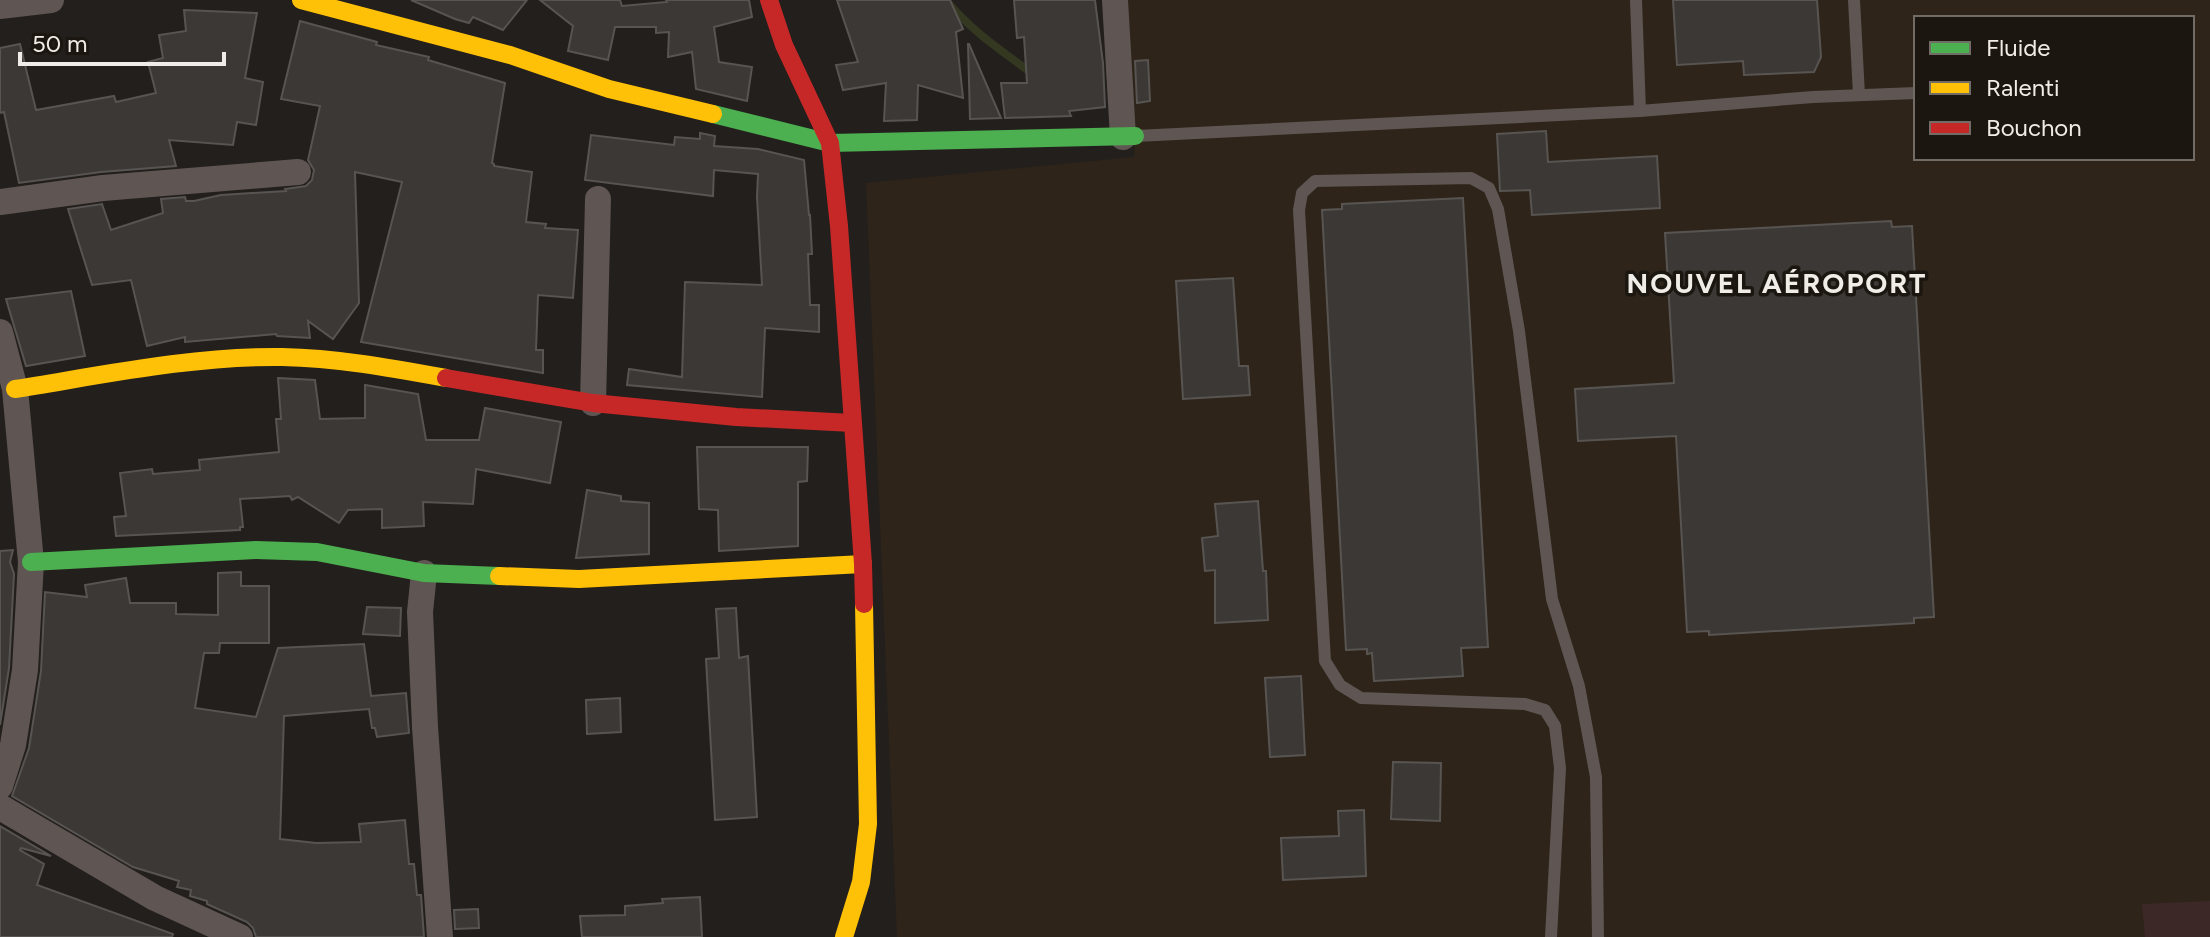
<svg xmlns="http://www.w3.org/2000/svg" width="2210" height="937" font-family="Figtree,sans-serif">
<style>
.built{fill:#2e241a;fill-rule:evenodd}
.green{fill:#3d2828}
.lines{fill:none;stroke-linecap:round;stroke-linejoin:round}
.stream{stroke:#343820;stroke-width:8}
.building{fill:#3b3835;stroke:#575451;stroke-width:2}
.lane{stroke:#5f5653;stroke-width:12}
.street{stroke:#5f5653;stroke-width:26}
.fast{stroke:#4caf50;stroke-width:18}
.slow{stroke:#ffc107;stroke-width:18}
.jam{stroke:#c62828;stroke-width:18}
.labels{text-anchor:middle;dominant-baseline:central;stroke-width:7;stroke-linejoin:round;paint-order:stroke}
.district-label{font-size:28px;font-weight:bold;letter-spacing:2px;fill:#f0ece7;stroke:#1c1610}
</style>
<rect width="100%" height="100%" fill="#231f1c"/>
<path class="built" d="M1128 0H2210V937H897L866 183 1134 157 1135 136ZM1916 18H2192V158H1916Z"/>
<path class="green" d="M2210 901V937H2145L2142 904Z"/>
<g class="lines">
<path class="stream" d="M946 0C970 30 1003 52 1033 74"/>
</g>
<g class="building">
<path d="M411 0H527L503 30 473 17 469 23 455 19Z"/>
<path d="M540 0H620L622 6 667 2 666 0H749L752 17 714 27 719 62 752 67 747 101 696 89 692 52 668 57 669 32 656 33V27H615L608 60 568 51 573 26Z"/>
<path d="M837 0H950L963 29 956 32 963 98 918 85 917 120 884 121 886 83 843 90 836 65 858 62Z"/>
<path d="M1014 0H1095L1103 63 1105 107 1069 111 1071 116 1005 118 1001 83H1027L1024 37 1017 38Z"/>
<path d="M1673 0H1817L1821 57 1814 72 1744 75 1743 61 1677 65Z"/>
<path d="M184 10 257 13 245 78 263 82 256 125 237 122 233 145 169 140 176 166 101 172 19 183 4 112 0 113V48L20 44 36 110 114 96 116 102 156 93 148 62 163 58 159 35 186 31Z"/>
<path d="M300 21 377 42 376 45 429 57 428 60 505 83 492 163 494 164V166L532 172 526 222 546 224 545 228 578 230 573 298 538 295 536 350H543V373L361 342 402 182 355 172 359 303 333 339 308 321 310 338 277 336 276 334 185 342V337L147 346 131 280 92 285 68 209 102 204 111 230 163 213 161 199 185 197 186 201H194L221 195 286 191 285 189 306 186 312 180 314 170 308 160 320 106 281 99Z"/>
<path d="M968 44H969L1001 118 970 119Z"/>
<path d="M1148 60 1150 101 1137 103 1135 61Z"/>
<path d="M1546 131 1548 162 1657 156 1660 208 1532 215 1530 190 1500 191 1497 134Z"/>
<path d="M700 133 715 136 714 146 758 149 804 160 809 215H810L812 254H808L810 305H819V332L765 328 762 397 627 385 629 369 682 377 685 282 762 285 757 197 758 174 714 170 713 196 585 180 591 135 674 145 675 137 700 139Z"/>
<path d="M1463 198 1488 647 1461 648 1463 676 1374 681 1372 653 1367 654V649L1346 650 1322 210 1342 209V204Z"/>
<path d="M1891 221 1892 227 1912 226 1934 617 1914 618V623L1709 635V631L1687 632 1676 436 1578 441 1575 389 1674 383 1665 233Z"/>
<path d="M1233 278 1239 366H1248L1250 395 1183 399 1176 281Z"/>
<path d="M71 291 85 356 26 366 6 299Z"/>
<path d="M278 378 315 380 320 419 365 418V385L418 394 426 440H479L485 408 561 422 550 483 476 469 473 504 423 502 424 526 382 528V509L348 510 339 523 298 497 292 500 290 496 240 499 243 527H240V530L116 536 114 517 126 516 120 473 152 469 153 474 200 470 199 460 279 452 276 419H281Z"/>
<path d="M697 447H808L807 481 798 482V546L719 551 718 510 699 509Z"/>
<path d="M587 490 621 496V501L649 503V554L576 558Z"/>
<path d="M1258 501 1263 571H1266L1268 620 1215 623V570L1205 571 1202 538 1218 536 1215 504Z"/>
<path d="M13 550 10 562 14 574 9 668 0 725V551Z"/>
<path d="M241 572V586H269V643H220L219 653H204L195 708 256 717 278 648 364 644 371 696 406 693 409 733 377 737 375 728H372L369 709 284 716 280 839 316 843 361 842 359 824 405 820 409 864H414L417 895H421L424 937H256L253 928 247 922 207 904V901L190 896 191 890 177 887 179 881 133 867 12 796 29 748 41 671 45 592 87 597 85 585 126 578 130 603H176V614L218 615V573Z"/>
<path d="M367 607 401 608 400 636 363 634Z"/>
<path d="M736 608 739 658 748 656 757 817 715 820 706 659 719 658 716 609Z"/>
<path d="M1301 676 1305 755 1270 757 1265 678Z"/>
<path d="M620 698 621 732 587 734 586 700Z"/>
<path d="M1393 762 1441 763 1440 821 1391 819Z"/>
<path d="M1364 810 1366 876 1283 880 1281 838 1339 836 1338 811Z"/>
<path d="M0 826 51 856 21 848 20 850 44 864 37 885 173 934 172 937H0Z"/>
<path d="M700 897 702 937H582L580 916 625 915V906L663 903 662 899Z"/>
<path d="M478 909 479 928 455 929 454 910Z"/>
</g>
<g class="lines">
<g class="lane">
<path d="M1636 0 1640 111"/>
<path d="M1854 0 1859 95"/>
<path d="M1136 136 1640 111 1813 97 1916 93"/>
<path d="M1551 937 1560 768 1555 726 1545 710 1525 704 1361 698 1340 685 1325 661 1299 210 1302 193 1315 181 1471 178 1489 188 1498 209 1519 331 1552 599 1579 686 1596 777 1598 937"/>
</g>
<g class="street">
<path d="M1115 0 1123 137"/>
<path d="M0 6 51 0"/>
<path d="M0 202 103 188 298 172"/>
<path d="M0 332 15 389 31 562 25 670 13 745 0 786"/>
<path d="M593 403 598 199"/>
<path d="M424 573 420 612 425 727 440 937"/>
<path d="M0 807 155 898 240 937"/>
</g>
<g class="fast">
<path d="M713 114 830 143 1135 136"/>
<path d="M31 562 256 550 317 552 424 573 499 576"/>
</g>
<g class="slow">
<path d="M301 0 510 55 609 89 713 114"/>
<path d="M15 389C103 375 192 356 282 357 337 358 391 368 446 378"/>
<path d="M499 576 579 579 863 564"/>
<path d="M844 937 861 882 868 824 864 604"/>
</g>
<g class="jam">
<path d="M769 0 784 45 830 143 839 226 863 564 864 604"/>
<path d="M446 378 593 403 736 417 852 423"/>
</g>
</g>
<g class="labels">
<g class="district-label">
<text x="1777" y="283">NOUVEL AÉROPORT</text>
</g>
</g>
<rect x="1914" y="16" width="280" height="144" fill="#1c1610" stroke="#716c66" stroke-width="2"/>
<rect x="1930" y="42" width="40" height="12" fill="#4caf50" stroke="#716c66" stroke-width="2"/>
<text x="1986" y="56" font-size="24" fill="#f0ece7">Fluide</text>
<rect x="1930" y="82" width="40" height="12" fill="#ffc107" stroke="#716c66" stroke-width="2"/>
<text x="1986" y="96" font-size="24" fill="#f0ece7">Ralenti</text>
<rect x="1930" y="122" width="40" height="12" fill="#c62828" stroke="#716c66" stroke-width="2"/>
<text x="1986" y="136" font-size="24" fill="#f0ece7">Bouchon</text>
<path d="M20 52v12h204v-12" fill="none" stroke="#f0ece7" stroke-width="4"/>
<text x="32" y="52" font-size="24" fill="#f0ece7" stroke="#1c1610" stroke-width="6" paint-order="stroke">50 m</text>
</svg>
